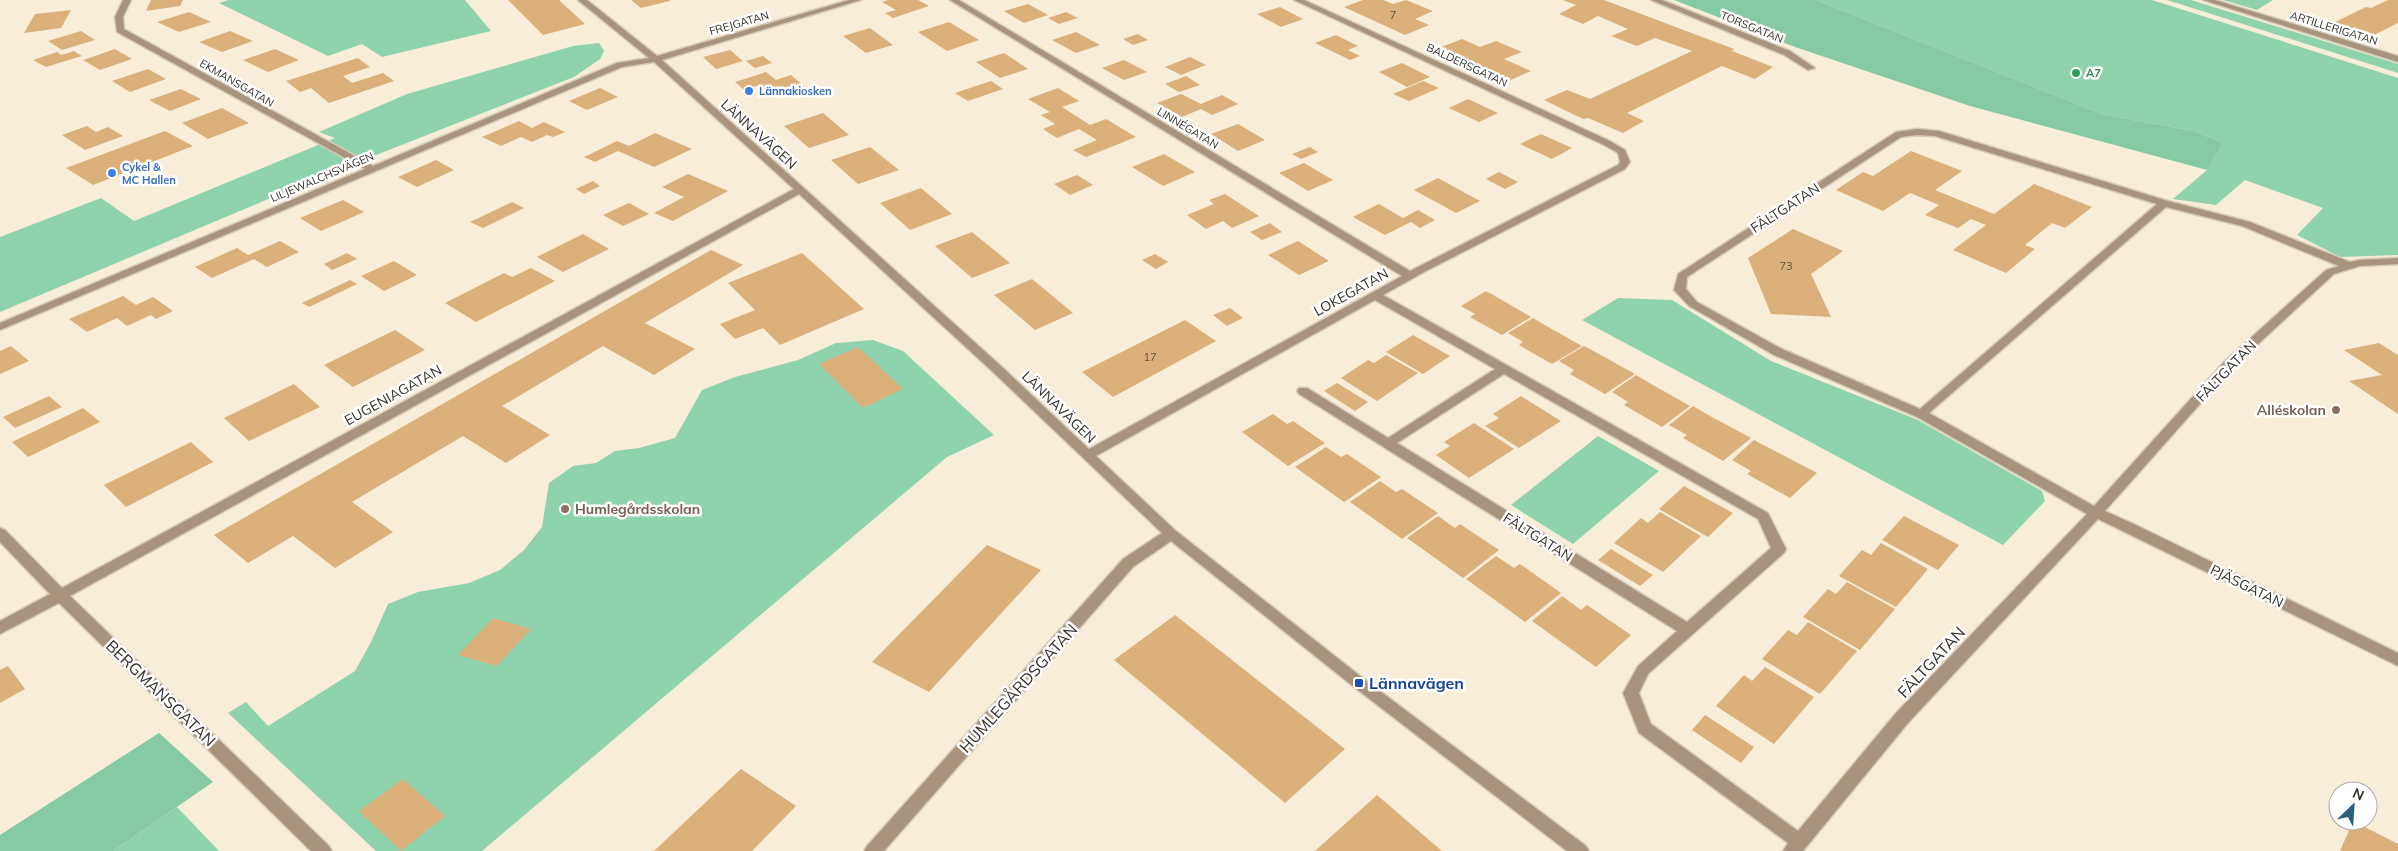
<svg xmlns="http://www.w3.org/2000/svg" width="2398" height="851" font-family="Mulish,sans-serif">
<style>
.green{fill:#8fd2ae}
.forest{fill:#85c9a5}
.building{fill:#dcb07a}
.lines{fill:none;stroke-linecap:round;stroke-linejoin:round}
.minor-casing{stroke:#d5cbb9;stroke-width:3}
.minor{fill:#a8937e;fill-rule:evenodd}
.leisure-dot{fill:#2e9e5b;stroke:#fff;stroke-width:2}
.shop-dot{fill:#3f7fe0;stroke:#fff;stroke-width:2}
.education-dot{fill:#8d6e63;stroke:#fff;stroke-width:2}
.transit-dot{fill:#1a4fb4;stroke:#fff;stroke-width:2}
.labels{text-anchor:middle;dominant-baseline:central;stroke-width:5;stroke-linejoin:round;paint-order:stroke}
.number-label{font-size:11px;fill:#5d4f3c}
.far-street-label{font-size:11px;fill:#332f28;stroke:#fff}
.far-leisure-label{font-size:11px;font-weight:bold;fill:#27864d;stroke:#fff;text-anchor:start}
.far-shop-label{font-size:11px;font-weight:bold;fill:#366cbe;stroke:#fff;text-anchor:start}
.street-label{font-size:14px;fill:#332f28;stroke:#fff}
.education-label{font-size:14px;font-weight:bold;fill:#785e54;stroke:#fff;text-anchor:end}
.near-street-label{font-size:16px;fill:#332f28;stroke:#fff}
.near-transit-label{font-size:16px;font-weight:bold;fill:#164399;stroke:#fff;text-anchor:start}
</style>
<rect width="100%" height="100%" fill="#f8edd9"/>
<g class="green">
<path d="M229 0H465L491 31 382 57 362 44 328 56 219 3Z"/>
<path d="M1816 0H2152L2398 78V255L2340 257 2297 235 2323 208 2245 180 2216 205 2173 199 2207 170 2223 143 2194 131 2105 115Z"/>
<path d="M2167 0H2191L2398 64V73Z"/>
<path d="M2223 0H2273L2257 10Z"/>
<path d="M599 43 604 51 600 59 574 77 323 176 0 312V237L101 198 134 221 335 138 319 132 407 94 573 46Z"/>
<path d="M1618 298 1672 300 1771 361 1918 420 2042 491 2045 501 2003 545 1582 320Z"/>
<path d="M873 340 903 351 994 435 947 457 482 851H376L228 713 246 702 268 726 355 671 371 642 388 604 418 592 469 583 500 570 524 550 542 527 549 483 573 466 596 463 615 451 639 448 675 438 702 390 735 377 798 360 836 343Z"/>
<path d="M1598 436 1659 471 1573 544 1511 505Z"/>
<path d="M177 807 219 851H113Z"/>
</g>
<g class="forest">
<path d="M1674 0H1816L2105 115 2194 131 2223 143 2207 170 1970 106 1795 47Z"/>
<path d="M159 733 213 782 113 851H0V835Z"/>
</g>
<g class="building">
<path d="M151 0H183L180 6 146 11Z"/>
<path d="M508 0H559L585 24 543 35Z"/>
<path d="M631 0H670V1L641 8Z"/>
<path d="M888 0H918L929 6 893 18 885 13 896 10 882 2Z"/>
<path d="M1363 0H1383L1393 4 1406 0 1433 11 1415 19 1429 25 1405 35 1344 7Z"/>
<path d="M1563 0H1604L1734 49 1732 51 1773 67 1755 79 1722 66 1627 113 1644 121 1623 133 1588 118 1583 119 1544 100 1567 90 1590 99 1692 51 1655 38 1637 46 1611 36 1628 29 1598 16 1583 24 1559 14 1576 5Z"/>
<path d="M2388 0H2398V23L2374 35 2335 22 2366 7 2371 8Z"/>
<path d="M1028 4 1048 15 1024 23 1004 11Z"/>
<path d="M1280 7 1303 19 1281 27 1257 14Z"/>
<path d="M71 10 61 28 24 33 35 14Z"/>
<path d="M189 12 211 22 179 32 157 22Z"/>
<path d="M1066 12 1078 18 1059 24 1048 18Z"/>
<path d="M949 22 979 40 947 51 918 32Z"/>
<path d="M870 28 893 45 866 53 843 36Z"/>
<path d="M81 31 95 40 62 50 48 41Z"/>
<path d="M230 31 253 41 222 52 199 42Z"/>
<path d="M1076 32 1100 45 1076 53 1052 40Z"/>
<path d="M1138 34 1148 40 1133 45 1123 39Z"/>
<path d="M1336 35 1358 46 1348 50 1360 56 1350 60 1315 43Z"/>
<path d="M1462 39 1480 47 1496 41 1522 52 1504 59 1531 71 1506 82 1436 49Z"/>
<path d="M115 49 132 59 100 70 83 60Z"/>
<path d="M275 49 299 60 268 72 243 60Z"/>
<path d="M730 50 743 61 716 69 703 57Z"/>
<path d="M74 51 82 56 46 67 33 60 57 52 61 55Z"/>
<path d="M1004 53 1028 69 1000 78 976 62Z"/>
<path d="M763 56 772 63 755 68 746 61Z"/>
<path d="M1190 57 1206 65 1181 75 1165 67Z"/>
<path d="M358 58 370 67 343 76 352 83 383 73 394 81 329 103 311 88 300 92 286 81Z"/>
<path d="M1124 60 1147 72 1124 80 1102 68Z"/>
<path d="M1402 63 1430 77 1407 87 1379 72Z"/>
<path d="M148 69 166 79 130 92 112 81Z"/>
<path d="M766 72 776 80 791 75 805 87 771 98 756 86 744 90 735 82Z"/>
<path d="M1186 76 1200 85 1179 92 1165 84Z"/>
<path d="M991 81 1003 89 968 101 955 93Z"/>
<path d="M1423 81 1439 88 1409 101 1393 94Z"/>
<path d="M600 88 618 97 587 110 569 101Z"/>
<path d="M1058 88 1079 101 1062 107 1090 125 1106 119 1136 137 1086 157 1073 150 1097 140 1079 129 1057 138 1043 129 1055 124 1041 115 1050 112 1028 99Z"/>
<path d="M181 89 201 99 170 111 149 100Z"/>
<path d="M1181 94 1201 104 1222 95 1238 104 1212 115 1201 109 1182 117 1157 103Z"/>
<path d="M1468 99 1498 113 1479 122 1449 108Z"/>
<path d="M222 108 249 123 208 139 182 123Z"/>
<path d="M823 113 849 135 809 148 784 126Z"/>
<path d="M519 121 532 128 544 122 565 132 553 137 547 135 532 142 521 137 501 146 482 137Z"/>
<path d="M1238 124 1265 140 1238 151 1211 134Z"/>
<path d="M87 126 96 132 108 127 123 136 85 150 62 135Z"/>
<path d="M165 131 193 146 93 185 66 168Z"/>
<path d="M655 133 692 149 654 167 618 151 595 162 584 157 617 141 629 146Z"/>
<path d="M1541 134 1572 148 1552 159 1520 144Z"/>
<path d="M870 147 899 170 858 184 831 160Z"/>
<path d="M1310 147 1318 152 1301 159 1292 154Z"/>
<path d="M1911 151 1962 171 1935 190 1994 214 2034 184 2092 207 2065 228 2052 223 2025 245 2035 249 2006 273 1953 250 1986 225 1971 219 1958 228 1925 215 1939 205 1910 193 1883 211 1836 190 1863 172 1873 176Z"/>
<path d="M1164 154 1195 172 1163 186 1132 167Z"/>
<path d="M436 160 454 170 417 187 398 177Z"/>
<path d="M1304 163 1333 180 1308 191 1279 173Z"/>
<path d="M1499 172 1518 182 1505 189 1486 179Z"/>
<path d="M688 174 728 191 673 221 654 213 684 197 662 187Z"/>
<path d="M1077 175 1093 185 1070 195 1054 184Z"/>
<path d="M1438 178 1480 201 1456 213 1414 190Z"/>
<path d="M593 181 600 186 584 194 576 189Z"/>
<path d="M921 188 952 214 910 230 880 203Z"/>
<path d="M1225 194 1259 216 1232 228 1223 221 1206 229 1187 215 1214 204 1209 200Z"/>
<path d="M343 200 364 212 321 231 300 218Z"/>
<path d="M512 202 524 208 483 228 470 222Z"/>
<path d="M629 203 649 214 623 226 603 215Z"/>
<path d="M1379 204 1403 218 1418 210 1435 220 1420 228 1411 222 1385 235 1353 217Z"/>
<path d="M1270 223 1282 232 1262 240 1250 232Z"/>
<path d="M1793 229 1843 251 1811 274 1831 317 1771 314 1748 258Z"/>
<path d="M972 232 1010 263 972 278 935 246Z"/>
<path d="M583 234 609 249 563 272 537 257Z"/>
<path d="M280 241 299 252 267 267 254 259 212 278 195 267 237 248 248 255Z"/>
<path d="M1298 241 1329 261 1299 275 1268 255Z"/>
<path d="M711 250 743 265 645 323 695 349 654 375 603 346 502 406 550 435 506 463 463 436 352 502 393 532 335 568 293 536 248 563 214 535Z"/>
<path d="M347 253 357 259 332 270 324 264Z"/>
<path d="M802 253 864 309 780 345 763 328 735 339 720 324 755 310 728 283Z"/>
<path d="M1155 254 1168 262 1156 269 1142 260Z"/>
<path d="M394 261 417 275 384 291 361 276Z"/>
<path d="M531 268 555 281 476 322 445 303 504 273 512 277Z"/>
<path d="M1032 279 1073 313 1035 330 994 295Z"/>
<path d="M350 280 357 284 309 307 302 303Z"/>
<path d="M1486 291 1500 299 1531 317 1502 335 1470 317 1475 314 1461 306Z"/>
<path d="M123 296 136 305 153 297 173 311 156 319 151 315 127 326 117 318 87 332 69 319Z"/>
<path d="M1230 308 1243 318 1227 326 1213 315Z"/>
<path d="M1533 318 1548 327 1582 346 1552 364 1519 345 1523 342 1508 333Z"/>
<path d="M1185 320 1216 341 1113 397 1082 372Z"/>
<path d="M395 330 425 350 353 387 324 365Z"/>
<path d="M1413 335 1450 356 1423 374 1386 352Z"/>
<path d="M2379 343 2398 355V414L2349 381 2382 375 2344 350Z"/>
<path d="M11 346 29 361 0 374V351Z"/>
<path d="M1584 346 1599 354 1635 374 1605 394 1570 374 1574 370 1559 361Z"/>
<path d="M858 347 903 389 863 408 819 364Z"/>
<path d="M1386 355 1418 373 1377 401 1341 378 1368 360 1374 363Z"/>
<path d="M1636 375 1653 385 1690 406 1662 427 1624 405 1628 402 1612 392Z"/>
<path d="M1337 383 1368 402 1355 411 1324 391Z"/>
<path d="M294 384 320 407 249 441 224 418Z"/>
<path d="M49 396 62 407 15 428 3 417Z"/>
<path d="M1521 396 1561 421 1519 448 1485 426 1499 418 1493 414Z"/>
<path d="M1693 406 1710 416 1751 438 1723 461 1683 438 1687 435 1669 425Z"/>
<path d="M83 408 100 422 28 457 12 442Z"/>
<path d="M1273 414 1287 424 1293 421 1325 443 1288 466 1242 432Z"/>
<path d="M1474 423 1514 449 1469 478 1436 455 1450 446 1444 442Z"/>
<path d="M1754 440 1773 450 1817 473 1790 498 1747 474 1751 471 1732 460Z"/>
<path d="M191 442 213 462 126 507 104 485Z"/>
<path d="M1326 447 1341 457 1347 454 1381 477 1344 502 1295 467Z"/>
<path d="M1380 481 1396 492 1402 489 1438 513 1402 539 1350 502Z"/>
<path d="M1684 486 1733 513 1708 537 1659 509Z"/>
<path d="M1660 512 1701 536 1663 572 1614 543 1641 518 1648 523Z"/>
<path d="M1438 516 1455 528 1460 524 1499 550 1463 578 1407 538Z"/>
<path d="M1904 516 1959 545 1938 570 1882 540Z"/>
<path d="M1881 543 1928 569 1896 607 1839 576 1862 550 1871 555Z"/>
<path d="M987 545 1041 570 929 692 872 662Z"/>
<path d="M1611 549 1653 575 1640 586 1598 560Z"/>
<path d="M1496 556 1514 568 1520 564 1561 593 1525 622 1466 579Z"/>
<path d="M1847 582 1895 609 1860 650 1803 617 1828 589 1836 594Z"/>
<path d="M1562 596 1581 610 1587 605 1631 635 1596 667 1532 621Z"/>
<path d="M1175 615 1345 749 1285 803 1114 660Z"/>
<path d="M493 618 531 629 497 666 458 655Z"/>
<path d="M1808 622 1857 651 1820 694 1762 659 1788 630 1797 635Z"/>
<path d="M8 666 25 689 0 703V670Z"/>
<path d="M1765 667 1814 697 1774 744 1716 706 1744 675 1752 681Z"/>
<path d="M1705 715 1754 747 1741 763 1692 730Z"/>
<path d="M741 769 796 806 752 851H654Z"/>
<path d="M403 779 445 816 401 851 359 811Z"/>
<path d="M1377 795 1428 839 1442 851H1315Z"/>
<path d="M2353 821 2398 844V851H2340Z"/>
</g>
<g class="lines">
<defs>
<g id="minor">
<path d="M123 0H131L123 17 124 29 373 166 617 63 649 58 578 0H587L657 56 849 0H861L662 60 1001 366 1089 449 1402 276 950 0H959L1410 271 1618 165 1620 162 1618 153 1604 145 1294 0H1304L1610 141 1625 150 1630 162 1625 169 1426 271 1383 295 1768 513 1786 549 1784 553 1648 674 1639 693 1651 724 1798 831 1896 713 2087 514 1917 417 1774 355 1689 306 1674 290 1678 274 1896 132 1917 129 1939 131 2168 201 2250 222 2350 262 2359 260 2398 258V264L2360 266 2334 274 2232 368 2105 511 2138 526 2398 653V666L2098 519 1908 723 1803 851H1783L1788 843 1639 733 1623 693 1638 666 1677 631 1299 394 1297 391 1299 388H1307L1388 438 1495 369 1375 300 1096 456 1176 531 1364 679 1586 846 1589 851H1567L1354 687 1171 541 1133 567 884 851H864L867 846 1123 559 1162 533 993 372 799 194 70 596 329 846 332 851H311L59 603 0 634V621L50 594 0 542V528L5 530 62 588 794 189 654 62 622 67 0 330V323L365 169 117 32 115 17ZM1917 135 1935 136 2157 204 1920 409 1782 349 1697 302 1686 289 1687 277 1901 137ZM2166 207 2242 226 2339 266 2326 270 2224 362 2094 506 1929 413ZM1504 374 1758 519 1771 548 1687 622 1397 443Z"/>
<path d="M1651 0H1662L1790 51 1815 68 1808 70 1784 55Z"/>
<path d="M2203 0H2215L2398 56V62Z"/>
</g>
</defs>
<use href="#minor" class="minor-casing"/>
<use href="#minor" class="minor"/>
</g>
<circle class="leisure-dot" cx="2076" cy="73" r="5"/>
<g class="shop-dot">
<circle cx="749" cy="91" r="5"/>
<circle cx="112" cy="173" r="5"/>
</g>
<g class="education-dot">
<circle cx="2336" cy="410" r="5"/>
<circle cx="565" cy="509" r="5"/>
</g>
<rect class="transit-dot" x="1354" y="678" width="10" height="10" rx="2.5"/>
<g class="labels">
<g class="number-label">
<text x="1393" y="15">7</text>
<text x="1786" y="266">73</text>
<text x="1150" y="357">17</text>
</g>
<g class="far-street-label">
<text transform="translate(739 23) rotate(-16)">FREJGATAN</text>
<text transform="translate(1752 27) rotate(22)">TORSGATAN</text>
<text transform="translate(2334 28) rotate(17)">ARTILLERIGATAN</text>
<text transform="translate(1467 65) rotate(25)">BALDERSGATAN</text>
<text transform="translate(237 83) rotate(30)">EKMANSGATAN</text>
<text transform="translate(1188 128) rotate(31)">LINNÉGATAN</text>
<text transform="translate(322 177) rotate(-23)">LILJEWALCHSVÄGEN</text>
</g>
<g class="far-leisure-label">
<text x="2086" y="73">A7</text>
</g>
<g class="far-shop-label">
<text x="759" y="91">Lännakiosken</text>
<text x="122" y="167">Cykel &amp;<tspan x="122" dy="13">MC Hallen</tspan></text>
</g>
<g class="street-label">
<text transform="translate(759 134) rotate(42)">LÄNNAVÄGEN</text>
<text transform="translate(1785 208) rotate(-33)">FÄLTGATAN</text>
<text transform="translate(1351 292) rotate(-29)">LOKEGATAN</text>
<text transform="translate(2226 371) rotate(-46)">FÄLTGATAN</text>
<text transform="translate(393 395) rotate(-29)">EUGENIAGATAN</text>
<text transform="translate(1059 407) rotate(44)">LÄNNAVÄGEN</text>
<text transform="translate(1538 537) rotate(32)">FÄLTGATAN</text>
<text transform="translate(2247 586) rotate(26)">PJÄSGATAN</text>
</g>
<g class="education-label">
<text x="2326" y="410">Alléskolan</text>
<text x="575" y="509" text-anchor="start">Humlegårdsskolan</text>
</g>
<g class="near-street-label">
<text transform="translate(1931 662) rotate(-47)">FÄLTGATAN</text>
<text transform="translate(1018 688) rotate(-48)">HUMLEGÅRDSGATAN</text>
<text transform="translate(161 693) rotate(44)">BERGMANSGATAN</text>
</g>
<g class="near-transit-label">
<text x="1369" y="683">Lännavägen</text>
</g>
</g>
<g transform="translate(2353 806) rotate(25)"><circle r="24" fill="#ffffff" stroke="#adaca9"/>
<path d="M0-4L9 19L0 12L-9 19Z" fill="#2c5e7b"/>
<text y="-8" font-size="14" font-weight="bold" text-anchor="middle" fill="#332f28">N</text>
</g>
</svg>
